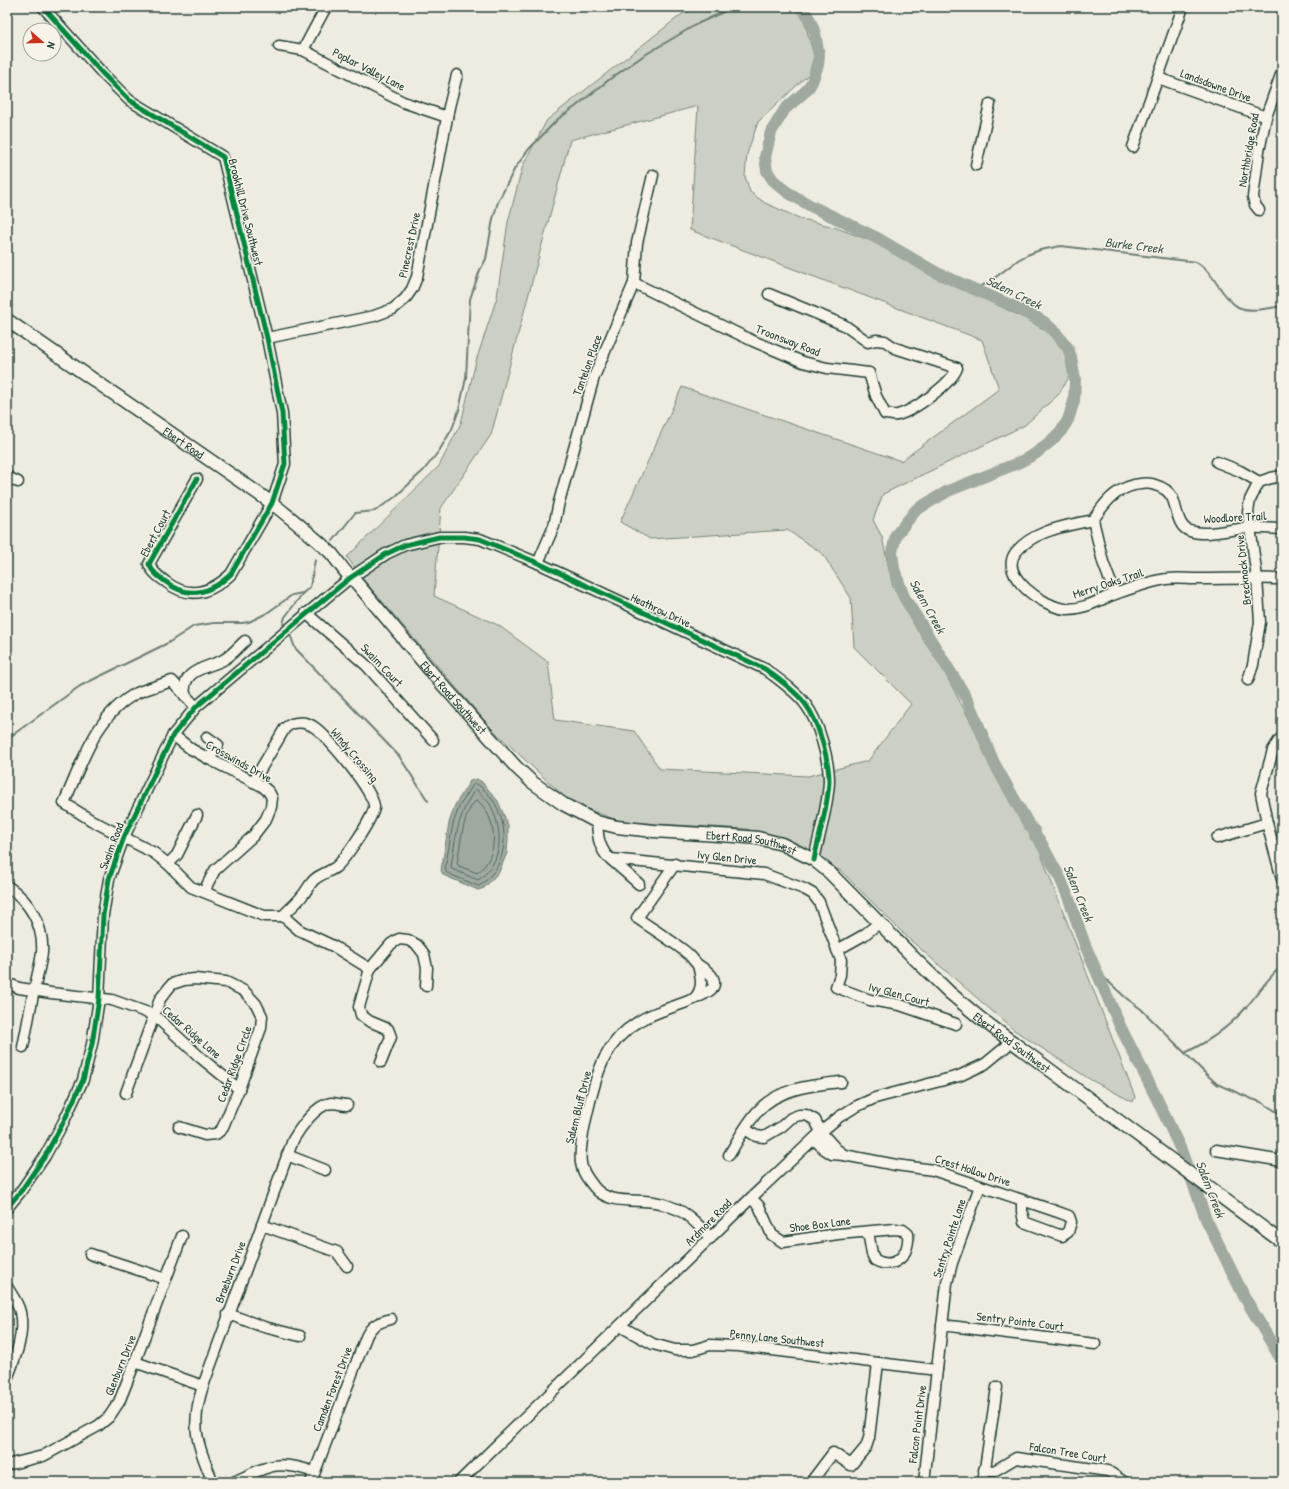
<svg xmlns="http://www.w3.org/2000/svg" width="1289" height="1489" font-family="'Patrick Hand',sans-serif">
<style>
.green{fill:#cccfc4;stroke:#76867c;fill-rule:evenodd}
.water{fill:#9fa99f;stroke:#6c7e74}
.lines{fill:none;stroke-linecap:round;stroke-linejoin:round}
.shore{stroke:#52685f;stroke-width:1}
.stream{stroke:#6c7e74;stroke-width:2}
.river{stroke:#9fa99f;stroke-width:12}
.minor-casing{stroke:#1f3d34;stroke-width:13}
.major-casing{stroke:#1f3d34;stroke-width:15}
.minor{stroke:#f7f3e8;stroke-width:10}
.major{stroke:#f7f3e8;stroke-width:12}
.cycleway-casing{stroke:#f7f3e8;stroke-width:8}
.cycleway{stroke:#00873e;stroke-width:5}
.labels{text-anchor:middle;dominant-baseline:central;stroke-width:3;stroke-linejoin:round;paint-order:stroke}
.street-label{font-size:12px;fill:#1f3d34;stroke:#f7f3e8}
.water-label{font-size:13px;font-style:italic;fill:#3f584f;stroke:#f7f3e8}
</style>
<rect width="100%" height="100%" fill="#eeece1"/>
<filter id="ink" filterUnits="userSpaceOnUse"><feTurbulence type="fractalNoise" baseFrequency=".025" numOctaves="2"/><feDisplacementMap in="SourceGraphic" scale="8" xChannelSelector="R" yChannelSelector="G"/><feConvolveMatrix kernelMatrix="1 2 1 2 8 2 1 2 1" color-interpolation-filters="sRGB"/></filter>
<g filter="url(#ink)">
<path class="green" d="M701 7H794L804 20 814 56 809 74 758 122 747 154 745 176 750 192 765 203 799 218 834 227 874 242 930 272 1028 320 1053 335 1066 353 1069 377 1059 394 1025 425 883 494 873 520 882 537 893 587 917 630 940 664 1040 852 1135 1097 1133 1102 1091 1080 1014 1030 909 939 841 871 747 829 622 822 571 803 491 728 362 578 347 557 439 466 461 423 476 361 497 297 508 222 523 165 547 120 682 14ZM698 106 690 230 982 340 999 389 901 461 682 387 620 522 650 539 787 530 822 553 851 598 854 647 911 704 868 761 808 776 660 769 634 731 555 720 548 662 498 625 434 596 441 508 491 435 570 140Z"/>
<path class="water" d="M477 779 482 782 498 801 508 825V839L507 853 499 872 484 888 478 890 443 875 441 870 449 823 455 805 470 781Z"/>
<g class="lines">
<g class="shore">
<path d="M477 784C506 803 514 851 490 876 486 880 483 885 478 886L447 873 445 869 453 824 459 807 473 785Z"/>
<path d="M477 790C481 795 486 799 490 804 492 807 493 812 495 816 503 839 500 865 478 880L452 869 451 868C455 839 458 815 474 791Z"/>
<path d="M477 800C498 817 500 857 477 873L459 866 457 864C460 848 463 809 477 800Z"/>
</g>
<g class="stream">
<path d="M974 289 988 283 1018 260 1027 255 1040 250 1061 246 1196 262C1203 265 1207 271 1212 277 1219 286 1227 301 1238 307 1251 313 1269 308 1282 306"/>
<path d="M333 541 355 513 375 511 395 497 424 470 439 451 452 429 459 410 466 378 470 299 480 270 486 259 493 219 498 202 515 168 529 149 558 119 575 107 610 79 643 56 697 24 734 7"/>
<path d="M283 624 285 617 303 593 310 587 315 560"/>
<path d="M291 637 295 648 399 756 428 801"/>
<path d="M7 739 80 686 168 643 194 626 214 623H242L249 622 267 613 292 595 303 593"/>
<path d="M1096 970 1126 998 1141 1009 1205 1073 1217 1084 1252 1099 1261 1102 1282 1115"/>
<path d="M1185 1053C1210 1041 1232 1025 1249 1004 1260 991 1269 976 1282 966"/>
</g>
<path class="river" d="M801 7 810 20 815 33 819 56 818 65 812 82 807 90 785 109 771 132 765 157 767 171 773 180 787 192 811 206 877 238 937 273 1031 314 1044 322 1055 332 1068 348 1071 357 1075 380 1074 401 1068 420 1061 431 1051 441 1035 454 1018 463 948 491 916 510 896 535 892 552 894 569 904 597 966 697 977 722 994 763 1029 825 1035 832V836L1039 839 1060 878 1069 899 1085 945 1121 1028 1156 1097 1181 1150 1206 1219 1245 1298 1282 1361"/>
<defs>
<g id="minor">
<path d="M43 7 103 74 129 100 223 157 267 338 282 413 285 464 272 503 231 574C211 593 189 600 166 582 159 577 152 572 149 564L197 479"/>
<path d="M279 46 303 50 403 102 447 117"/>
<path d="M303 50 326 7"/>
<path d="M1158 78 1266 117"/>
<path d="M1133 147 1183 7"/>
<path d="M976 165 990 104"/>
<path d="M1259 210 1255 205 1253 197 1259 151 1266 117 1282 72"/>
<path d="M634 283 753 341 803 362 827 368 869 373 876 396 885 414C889 414 894 416 897 415 914 411 952 383 957 368L895 348 885 341 876 340 868 342 844 325 769 294"/>
<path d="M267 338 374 316 393 309 405 299 412 289 417 277 449 107 457 75"/>
<path d="M1217 462 1240 471 1259 482"/>
<path d="M7 477 18 482"/>
<path d="M1093 520C1067 526 1034 530 1016 552 997 575 1045 608 1066 609 1083 610 1099 600 1115 594 1129 589 1145 583 1161 580 1172 577 1186 579 1197 579 1225 579 1254 578 1282 579"/>
<path d="M538 563 554 526 559 502 594 377 634 283 637 243 653 175"/>
<path d="M1115 594 1103 562 1093 520C1104 504 1114 490 1134 485 1141 484 1148 482 1155 485 1162 487 1168 490 1172 497 1177 507 1177 527 1190 531 1207 537 1233 528 1251 528 1261 527 1272 529 1282 529"/>
<path d="M306 613 366 665 433 740"/>
<path d="M1248 680 1253 665 1260 622 1257 578 1248 512 1250 500 1259 482 1271 478 1282 476"/>
<path d="M185 696C181 669 205 669 223 660 231 656 238 647 245 641"/>
<path d="M196 707 172 681C160 685 148 688 137 693 96 714 82 763 64 803L91 820 154 853 168 864 191 887 264 916H283C289 909 297 903 302 896 307 891 309 884 315 879 321 874 329 872 336 867 346 858 371 821 374 808 377 795 326 734 314 727 305 721 293 721 285 728L253 782"/>
<path d="M173 735 191 749 209 759 262 786 269 792 272 798 271 807 266 819 253 836 215 870 207 885 206 892"/>
<path d="M207 737 218 745 209 759"/>
<path d="M1282 738 1280 739 1273 750 1261 793 1267 823 1282 879"/>
<path d="M597 822C598 835 598 844 606 855L639 884"/>
<path d="M1217 838 1267 823"/>
<path d="M611 859 764 874 804 889 813 894 819 902 841 960 840 975 836 987 870 1000 900 1005 956 1024"/>
<path d="M168 864 177 855 197 815"/>
<path d="M675 864 637 918C654 930 671 940 687 953 691 956 694 961 697 964 703 969 715 974 714 984 714 987 712 989 709 991 687 1006 657 1008 635 1024 622 1032 612 1044 605 1057 595 1076 578 1142 581 1163 582 1172 588 1179 594 1187 609 1206 638 1198 659 1203 664 1204 669 1206 674 1208 688 1213 700 1227 711 1238"/>
<path d="M7 886C30 901 44 926 42 953 40 966 37 978 34 990 30 1009 27 1028 23 1047"/>
<path d="M283 916 299 930 333 946 370 969"/>
<path d="M837 950 864 935 879 923"/>
<path d="M7 983 19 988 51 993 112 1000 154 1015 201 1058 239 1089"/>
<path d="M695 998C704 987 701 978 698 965"/>
<path d="M381 1062 391 1037 388 1029 369 1021 361 1015 359 1007 370 969 391 944 399 939 408 940 417 945 424 954 427 968 426 986"/>
<path d="M126 1093 160 999 172 984 184 980 195 979 226 982 244 991 256 1004 262 1016 261 1028 239 1089 222 1129 216 1134 205 1135 179 1127"/>
<path d="M745 1129 756 1136 764 1137 781 1127 791 1118 799 1115H806L815 1120 821 1132 836 1149 844 1155"/>
<path d="M814 1139 823 1148 832 1154 844 1155 896 1165 933 1170 1055 1211 1069 1216 1071 1222 1068 1232 1062 1236 1024 1222 1022 1211V1200"/>
<path d="M1216 1150 1282 1161"/>
<path d="M287 1155 325 1170"/>
<path d="M729 1155C738 1140 746 1124 758 1111 778 1088 813 1085 841 1082"/>
<path d="M751 1198 759 1206 772 1235 783 1242 838 1234 895 1229 903 1230 908 1234C910 1254 895 1271 875 1260L872 1254 868 1232"/>
<path d="M7 1208 21 1191 45 1156 64 1121 83 1080 92 1044 99 999 103 915 109 879 124 837 173 735 196 707 328 596 350 578 386 554 405 545 439 537H464L480 539 538 563 765 669C779 680 796 691 806 705 819 722 829 761 829 781 828 807 819 835 814 860"/>
<path d="M262 1225 337 1252 347 1266"/>
<path d="M90 1254 166 1279"/>
<path d="M7 1287C12 1295 18 1303 20 1312 25 1335 15 1358 7 1379"/>
<path d="M228 1314 264 1327 300 1336"/>
<path d="M942 1325 1095 1344"/>
<path d="M620 1326 653 1344 675 1350H693L710 1345 738 1346 937 1370"/>
<path d="M135 1362 203 1386"/>
<path d="M7 1464H11L43 1456 98 1426 109 1417 119 1402 135 1362 182 1236"/>
<path d="M984 1470 994 1471 1016 1458 1108 1471 1124 1482"/>
<path d="M213 1482C197 1445 190 1425 203 1386L293 1140C300 1128 316 1105 331 1103 336 1103 343 1105 347 1105"/>
<path d="M234 1482C268 1466 276 1459 314 1472"/>
<path d="M311 1482 366 1337C371 1325 379 1322 391 1319"/>
<path d="M459 1482 751 1198 821 1132 839 1117 855 1107 875 1098 959 1076 985 1064 1013 1041"/>
<path d="M811 1482 833 1453 851 1465 866 1447 869 1438 878 1363"/>
<path d="M924 1482 947 1283 952 1263 980 1186"/>
<path d="M983 1482 997 1387"/>
</g>
<g id="major">
<path id="s1" d="M7 320 272 503C292 519 312 535 331 553 339 562 345 574 355 581L434 675 516 767 532 782 563 804 597 822 617 827 654 831 735 836 758 838 782 844 814 860 829 872 915 959 950 993 980 1018 1282 1242"/>
</g>
</defs>
<use href="#minor" class="minor-casing"/>
<use href="#major" class="major-casing"/>
<use href="#minor" class="minor"/>
<use href="#major" class="major"/>
<defs>
<g id="cycleway">
<path d="M43 7 103 74 129 100 223 157 267 338 282 413 285 464 272 503 231 574C211 593 189 600 166 582 159 577 152 572 149 564L197 479"/>
<path d="M7 1208 21 1191 45 1156 64 1121 83 1080 92 1044 99 999 103 915 109 879 124 837 173 735 196 707 328 596 350 578 386 554 405 545 439 537H464L480 539 538 563 765 669C779 680 796 691 806 705 819 722 829 761 829 781 828 807 819 835 814 860"/>
</g>
</defs>
<use href="#cycleway" class="cycleway-casing"/>
<use href="#cycleway" class="cycleway"/>
</g>
</g>
<g class="labels">
<g class="street-label">
<text transform="translate(369 69) rotate(27)">Poplar Valley Lane</text>
<text transform="translate(1216 85) rotate(20)">Landsdowne Drive</text>
<text transform="translate(1248 150) rotate(-80)">Northbridge Road</text>
<text transform="translate(246 212) rotate(76)">Brookhill Drive Southwest</text>
<text transform="translate(409 245) rotate(-78)">Pinecrest Drive</text>
<text transform="translate(788 340) rotate(21)">Troonsway Road</text>
<text transform="translate(587 365) rotate(-70)">Tantelon Place</text>
<text stroke="none"><textPath href="#s1" startOffset="215">Ebert Road</textPath></text>
<text transform="translate(1235 517) rotate(-3)">Woodlore Trail</text>
<text transform="translate(155 533) rotate(-62)">Ebert Court</text>
<text transform="translate(1243 570) rotate(-96)">Brecknock Drive</text>
<text transform="translate(1108 583) rotate(-18)">Merry Oaks Trail</text>
<text transform="translate(661 610) rotate(25)">Heathrow Drive</text>
<text transform="translate(382 665) rotate(46)">Swaim Court</text>
<text stroke="none"><textPath href="#s1" startOffset="589">Ebert Road Southwest</textPath></text>
<text transform="translate(355 755) rotate(50)">Windy Crossing</text>
<text transform="translate(239 761) rotate(29)">Crosswinds Drive</text>
<text stroke="none"><textPath href="#s1" startOffset="937">Ebert Road Southwest</textPath></text>
<text transform="translate(111 846) rotate(-69)">Swaim Road</text>
<text transform="translate(727 857) rotate(6)">Ivy Glen Drive</text>
<text transform="translate(899 994) rotate(15)">Ivy Glen Court</text>
<text transform="translate(192 1032) rotate(41)">Cedar Ridge Lane</text>
<text stroke="none"><textPath href="#s1" startOffset="1273">Ebert Road Southwest</textPath></text>
<text transform="translate(234 1064) rotate(-70)">Cedar Ridge Circle</text>
<text transform="translate(578 1107) rotate(-76)">Salem Bluff Drive</text>
<text transform="translate(973 1170) rotate(18)">Crest Hollow Drive</text>
<text transform="translate(708 1222) rotate(-45)">Ardmore Road</text>
<text transform="translate(820 1224) rotate(-7)">Shoe Box Lane</text>
<text transform="translate(949 1238) rotate(-72)">Sentry Pointe Lane</text>
<text transform="translate(230 1272) rotate(-69)">Braeburn Drive</text>
<text transform="translate(1020 1321) rotate(7)">Sentry Pointe Court</text>
<text transform="translate(777 1338) rotate(6)">Penny Lane Southwest</text>
<text transform="translate(120 1365) rotate(-68)">Glenburn Drive</text>
<text transform="translate(332 1389) rotate(-69)">Camden Forest Drive</text>
<text transform="translate(917 1424) rotate(-83)">Falcon Point Drive</text>
<text transform="translate(1068 1452) rotate(9)">Falcon Tree Court</text>
</g>
<g class="water-label">
<text transform="translate(1134 245) rotate(7)">Burke Creek</text>
<text transform="translate(1014 292) rotate(26)">Salem Creek</text>
<text transform="translate(928 606) rotate(61)">Salem Creek</text>
<text transform="translate(1079 893) rotate(68)">Salem Creek</text>
<text transform="translate(1211 1189) rotate(69)">Salem Creek</text>
</g>
</g>
<rect width="1289" height="1489" fill="none" stroke="#f7f3e8" stroke-width="24"/>
<rect x="12" y="12" width="1265" height="1465" fill="none" stroke="#1f3d34" stroke-width="1.5" filter="url(#ink)"/>
<g transform="translate(42 42) rotate(110)"><circle r="19" fill="#f7f3e8" stroke="#a1aaa0"/>
<path d="M0-3L7 15L0 10L-7 15Z" fill="#c8321e"/>
<text y="-6" font-size="11" font-weight="bold" text-anchor="middle" fill="#1f3d34">N</text>
</g>
</svg>
